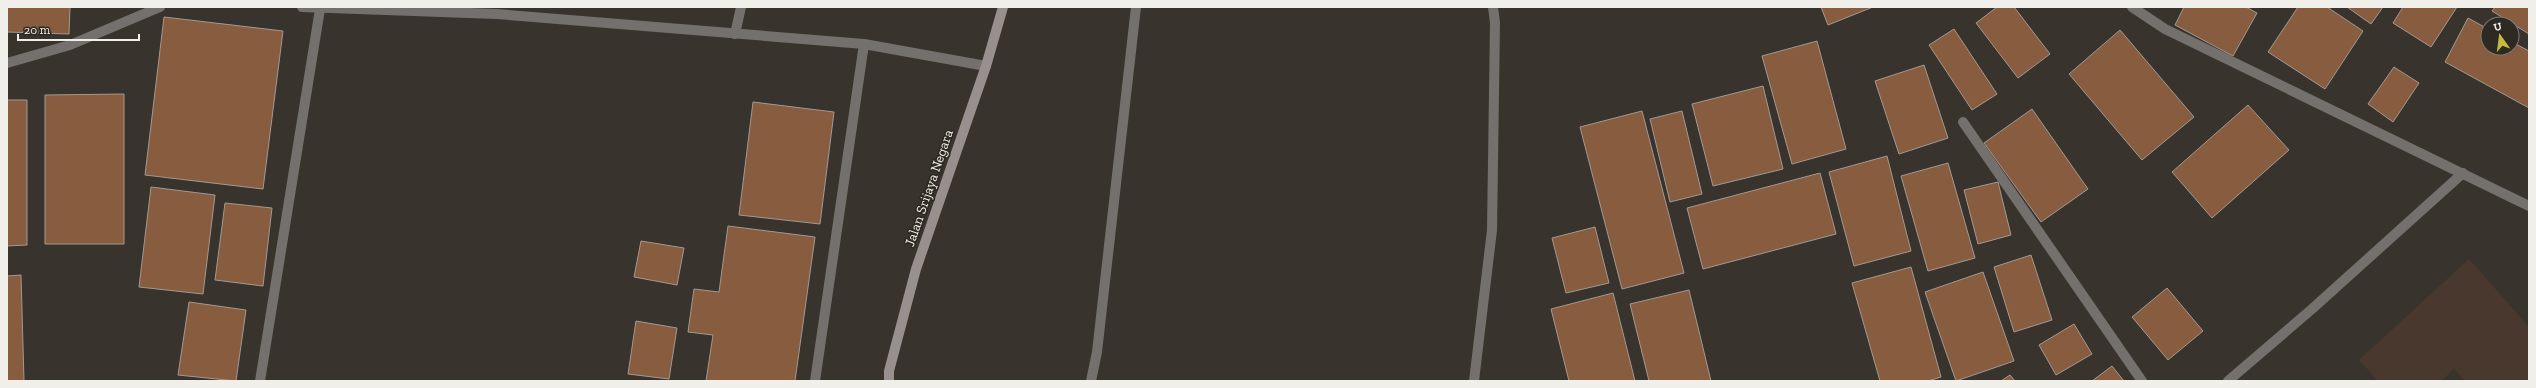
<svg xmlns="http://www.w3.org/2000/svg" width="2536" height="388" font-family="'Zilla Slab',serif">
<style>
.education{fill:#48382d}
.building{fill:#885c3e;stroke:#a29994}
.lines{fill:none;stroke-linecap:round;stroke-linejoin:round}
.service{stroke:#74706e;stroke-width:10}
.minor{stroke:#74706e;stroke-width:10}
.secondary{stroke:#97908e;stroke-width:10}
.labels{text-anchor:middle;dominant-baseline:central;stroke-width:3.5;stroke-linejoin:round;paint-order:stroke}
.street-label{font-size:14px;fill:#f1efea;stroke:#2e2a23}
</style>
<rect width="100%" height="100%" fill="#38342d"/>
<path class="education" d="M2469 259 2529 327V381H2465L2454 369 2441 381H2378L2359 360Z"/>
<g class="building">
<path d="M7 7H70L69 34 7 32Z"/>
<path d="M1821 7H1873L1828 25Z"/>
<path d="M1997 7H2014L2050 54 2018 78 1976 23Z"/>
<path d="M2184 7H2246L2257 13 2233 56 2175 25Z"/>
<path d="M2298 7H2327L2363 31 2325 89 2268 52Z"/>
<path d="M2347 7H2383L2371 24Z"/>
<path d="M2403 7H2457L2431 47 2393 23Z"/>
<path d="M2495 7H2529V34L2492 11Z"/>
<path d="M164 17 283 31 263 189 145 175Z"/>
<path d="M2468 18 2488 29V48H2512V42L2529 51V108L2445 62Z"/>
<path d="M1954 29 1997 94 1972 110 1929 45Z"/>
<path d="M2120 30 2194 117 2142 160 2069 74Z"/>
<path d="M1817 41 1846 149 1792 164 1762 56Z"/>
<path d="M1924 65 1948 138 1899 154 1875 81Z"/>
<path d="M2394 67 2419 83 2393 122 2368 104Z"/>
<path d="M1763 86 1783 169 1713 186 1692 104Z"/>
<path d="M124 94V244H45V95Z"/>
<path d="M7 100H27V245L7 246Z"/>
<path d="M753 102 834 112 820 224 739 215Z"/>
<path d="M2248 105 2289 150 2212 218 2172 172Z"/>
<path d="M2032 109 2088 189 2041 222 1984 143Z"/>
<path d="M1642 111 1684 273 1622 289 1580 127Z"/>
<path d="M1682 111 1702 194 1670 202 1650 119Z"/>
<path d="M1887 156 1911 251 1854 266 1829 172Z"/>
<path d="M1948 163 1975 258 1928 271 1901 176Z"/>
<path d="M1820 173 1836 234 1703 269 1687 208Z"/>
<path d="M1998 182 2011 235 1978 244 1964 190Z"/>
<path d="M151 187 215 195 203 294 139 287Z"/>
<path d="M225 203 272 208 263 286 215 280Z"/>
<path d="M728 226 815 237 795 381H706L713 335 688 332 694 289 719 292Z"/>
<path d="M1595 227 1609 283 1566 293 1552 238Z"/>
<path d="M641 241 684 248 677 285 634 277Z"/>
<path d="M2031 255 2052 320 2014 332 1994 267Z"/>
<path d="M1911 267 1941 377 1928 381H1880L1852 283Z"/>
<path d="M1983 272 2014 361 1956 381 1925 292Z"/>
<path d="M21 275 24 381H7V276Z"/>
<path d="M2167 288 2203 331 2168 360 2132 317Z"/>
<path d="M1689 290 1711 381H1649L1630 304Z"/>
<path d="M1613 293 1635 381H1569L1551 309Z"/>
<path d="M189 302 246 310 236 381 178 375Z"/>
<path d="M636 321 677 328 669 379 628 374Z"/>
<path d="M2074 324 2092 354 2056 375 2039 345Z"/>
<path d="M2112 366 2124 381H2092Z"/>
<path d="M2010 375 2015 381H2001Z"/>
</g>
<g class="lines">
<g class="service">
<path d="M1091 381 1097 352 1136 7"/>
<path d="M1474 381 1492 230 1495 23 1493 7"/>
</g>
<g class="minor">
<path d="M302 7 497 14 864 44 986 66"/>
<path d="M2132 7 2165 29 2529 206"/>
<path d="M735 34 741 7"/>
<path d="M7 63 70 45 160 7"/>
<path d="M1963 122 2142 381"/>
<path d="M260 381 320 9"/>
<path d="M815 381 864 44"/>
<path d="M2228 381 2312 309 2463 173"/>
</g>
<path class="secondary" d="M889 381V371L916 269 986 66 1003 7"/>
</g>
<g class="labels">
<g class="street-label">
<text transform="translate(929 188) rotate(-71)">Jalan Srijaya Negara</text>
</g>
</g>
<rect width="2536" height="388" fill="none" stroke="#f1efea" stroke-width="16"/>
<g transform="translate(2500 36) rotate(346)"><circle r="19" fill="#2e2a23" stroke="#7c7973"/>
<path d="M0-3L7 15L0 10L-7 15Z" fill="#c5bc3d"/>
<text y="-6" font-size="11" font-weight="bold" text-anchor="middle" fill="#f1efea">U</text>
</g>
<path d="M18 34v6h121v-6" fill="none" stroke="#f1efea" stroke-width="2"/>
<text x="24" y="34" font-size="12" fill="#f1efea" stroke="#2e2a23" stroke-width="3" paint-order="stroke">20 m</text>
</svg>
